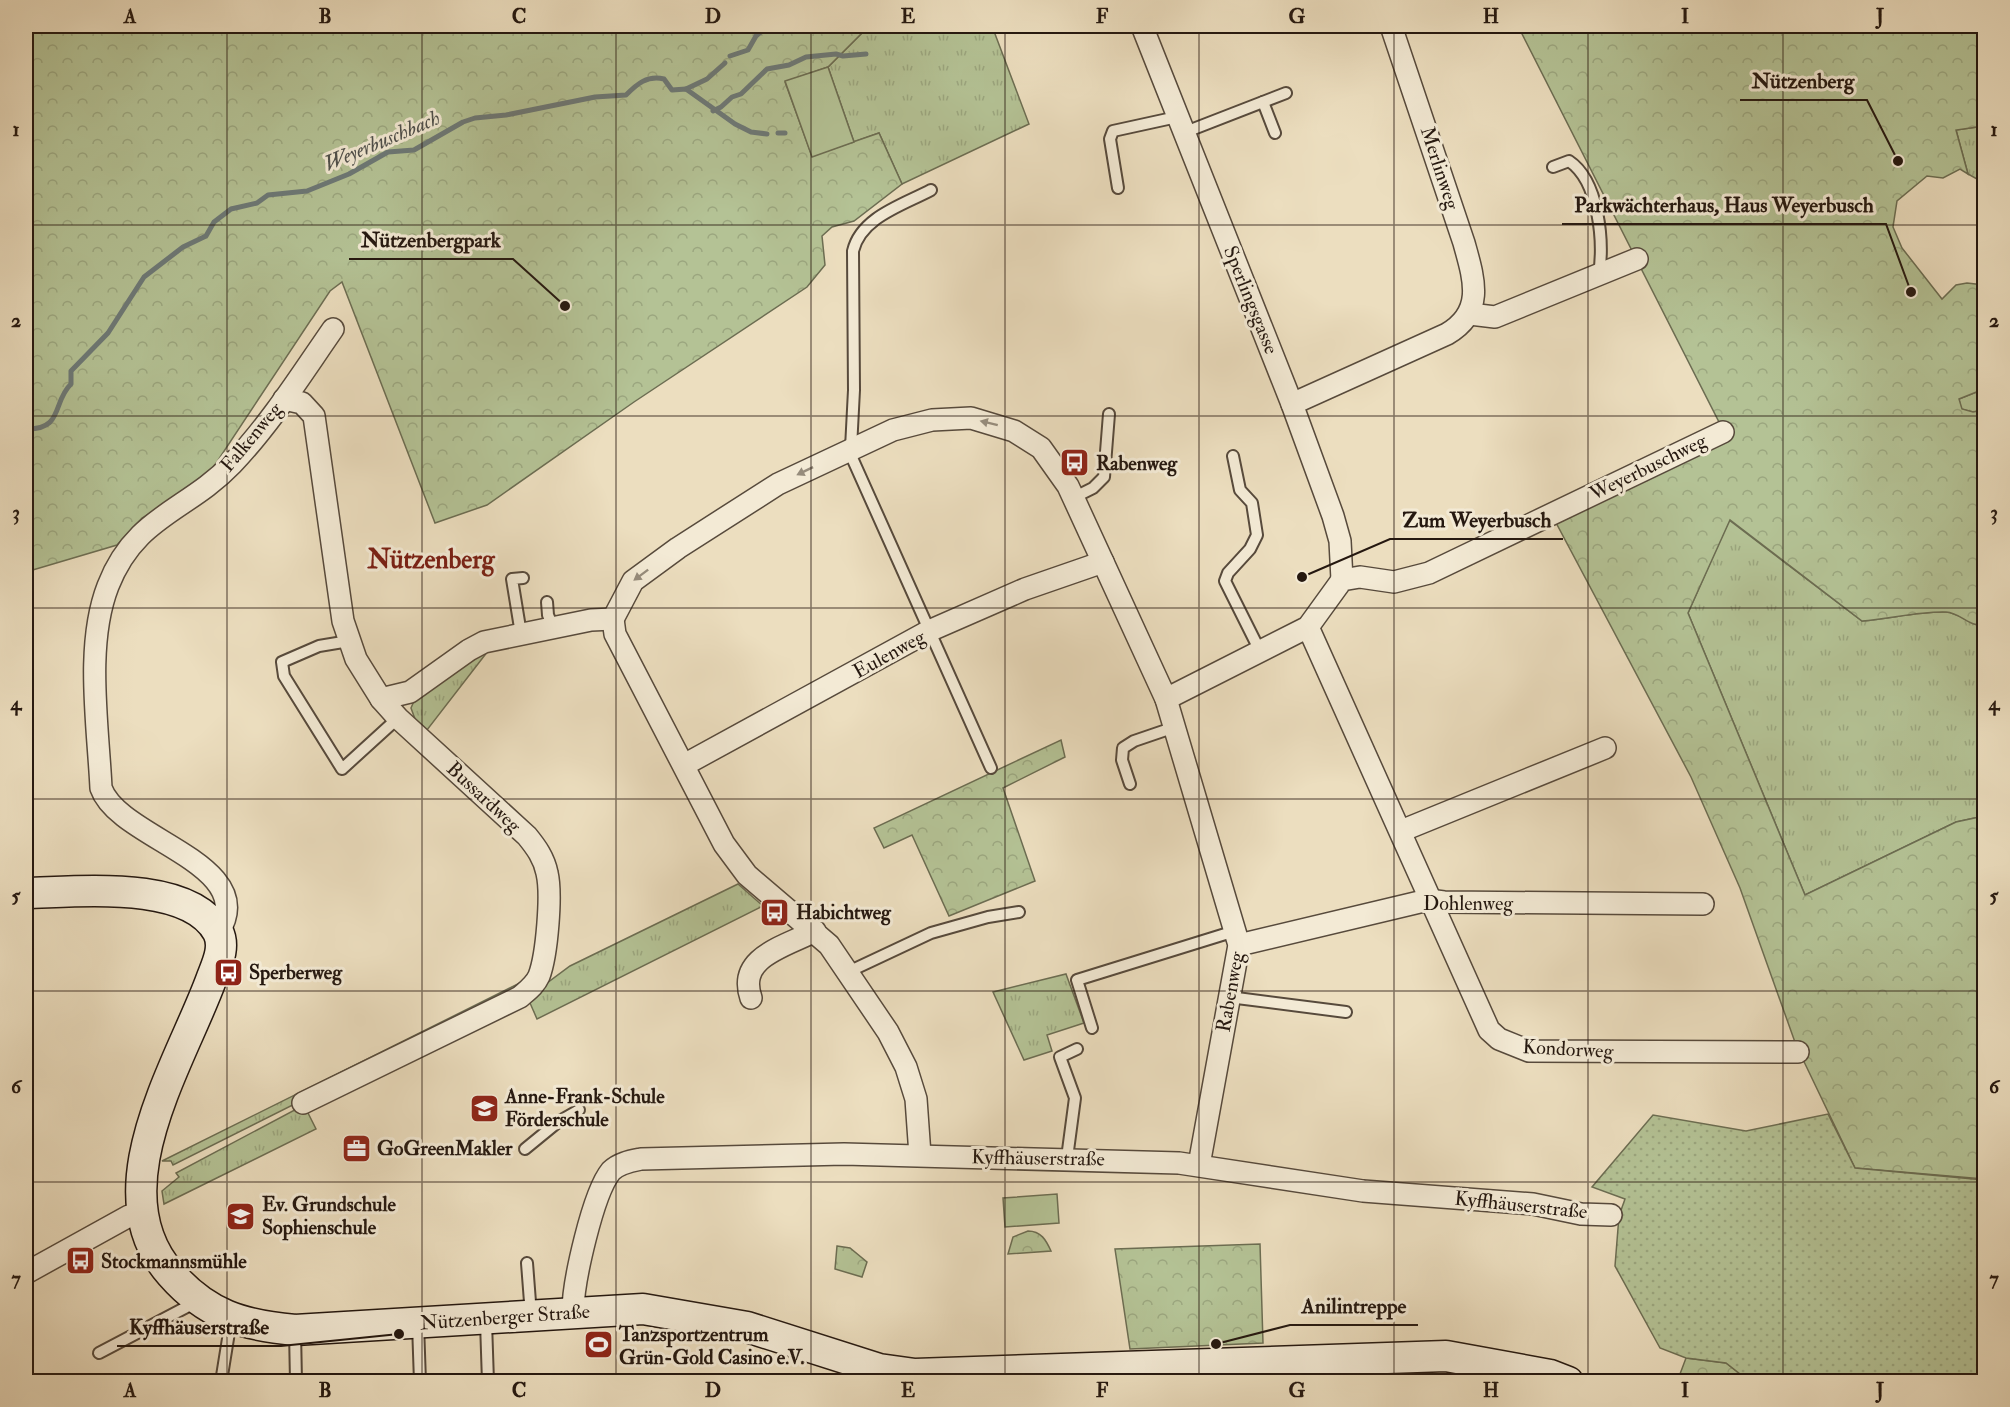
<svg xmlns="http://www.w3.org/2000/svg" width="2010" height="1407" font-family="'IM FELL Double Pica',serif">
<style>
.grass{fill:url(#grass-tufts);stroke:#6c6d52;stroke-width:1.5}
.forest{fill:url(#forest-crowns);stroke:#6c6d52;stroke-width:1.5}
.garden{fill:url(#garden-dots);stroke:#6c6d52;stroke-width:1.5}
.pitch{fill:#b4c295;stroke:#6c6d52;stroke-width:1.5}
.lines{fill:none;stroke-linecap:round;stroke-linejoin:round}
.stream{stroke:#6d7977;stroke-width:5}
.lane-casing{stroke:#574a3c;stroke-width:14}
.street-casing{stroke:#574a3c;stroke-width:24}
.secondary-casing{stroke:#251810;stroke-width:33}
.lane{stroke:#f3ead5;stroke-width:10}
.street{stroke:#f3ead5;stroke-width:21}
.secondary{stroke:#f3ead5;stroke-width:30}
.oneway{fill:#968c7c}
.grid{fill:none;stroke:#251810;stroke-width:1.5;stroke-opacity:0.55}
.labels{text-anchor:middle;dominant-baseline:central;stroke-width:6;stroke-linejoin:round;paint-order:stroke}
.street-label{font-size:20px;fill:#251810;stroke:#f3ead5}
.poi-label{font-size:20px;font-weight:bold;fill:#251810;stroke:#f3ead5;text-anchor:start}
.water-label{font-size:21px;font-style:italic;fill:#4f504c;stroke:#f3ead5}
.district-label{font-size:26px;font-weight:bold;fill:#7a1f14;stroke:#f3ead5}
.leader{fill:none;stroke:#251810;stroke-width:2}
.callout-dot{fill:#251810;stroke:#f3ead5;stroke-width:2}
.callout-label{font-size:21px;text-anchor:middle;font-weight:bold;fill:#251810;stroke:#f3ead5;stroke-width:6;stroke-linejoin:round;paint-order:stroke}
.neatline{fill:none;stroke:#251810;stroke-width:2}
.grid-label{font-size:20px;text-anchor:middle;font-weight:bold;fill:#251810}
</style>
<defs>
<pattern id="grass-tufts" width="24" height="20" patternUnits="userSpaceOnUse" patternTransform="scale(1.5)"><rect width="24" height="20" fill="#b4c295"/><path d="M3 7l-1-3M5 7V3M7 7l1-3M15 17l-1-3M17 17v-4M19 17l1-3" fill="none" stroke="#9ba67f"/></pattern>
<pattern id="forest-crowns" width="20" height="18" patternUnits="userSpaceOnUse" patternTransform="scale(1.5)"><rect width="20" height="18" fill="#b4c295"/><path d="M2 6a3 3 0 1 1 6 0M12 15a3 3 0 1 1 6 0" fill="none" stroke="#9ba67f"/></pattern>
<pattern id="garden-dots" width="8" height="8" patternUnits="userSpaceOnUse" patternTransform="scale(1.5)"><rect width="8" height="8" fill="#b4c295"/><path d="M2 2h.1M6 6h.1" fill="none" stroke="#9ba67f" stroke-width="1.8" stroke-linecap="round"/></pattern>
</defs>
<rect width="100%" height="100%" fill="#ecdebf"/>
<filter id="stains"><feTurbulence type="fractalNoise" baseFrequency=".00333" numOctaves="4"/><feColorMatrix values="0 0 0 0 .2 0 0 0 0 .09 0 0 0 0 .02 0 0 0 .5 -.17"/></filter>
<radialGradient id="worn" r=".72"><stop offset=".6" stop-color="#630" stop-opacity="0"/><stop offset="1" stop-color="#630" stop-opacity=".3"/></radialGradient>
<g class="grass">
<path d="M869 26H992L1029 124 902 184 879 133 854 142 828 67Z"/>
<path d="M1984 126V183L1968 174 1956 130Z"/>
<path d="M1984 389V410L1973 412 1961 409 1959 399Z"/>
<path d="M1729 520 1862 621C1890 619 1918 611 1946 612 1961 613 1969 626 1984 625V816L1956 822 1805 895 1688 613Z"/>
<path d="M488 651 427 730 415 719 411 708 417 694Z"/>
<path d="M738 884 763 906 537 1019 530 1003 531 995 570 966Z"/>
<path d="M1066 974 1084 1023 1047 1035 1052 1051 1024 1060 993 992Z"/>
<path d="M526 980 518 992 173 1165 171 1161H162Z"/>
<path d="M304 1105 316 1129 164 1204 162 1191 179 1177 176 1173Z"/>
</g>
<g class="forest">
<path d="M26 26H869L828 67 785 82 812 156 879 133 902 184 854 221 832 227 822 236 825 265 807 287 634 402 487 505 435 523 342 282 330 291 205 480 142 518 117 545 26 572Z"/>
<path d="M1518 26H1984V126L1956 130 1968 174 1960 169 1943 178 1927 176 1897 201 1893 227 1902 248 1942 299 1956 285 1967 283 1984 285V389L1959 399 1962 409 1973 412 1984 410V625C1969 627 1961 613 1946 612 1918 611 1890 619 1862 621L1730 520 1688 613 1805 895 1956 822 1984 816V1179L1855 1168 1796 1045 1740 888 1691 777 1553 517 1724 432Z"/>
<path d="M1061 740 1065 757 1003 788 1035 881 949 916 912 835 884 848 874 828Z"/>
<path d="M1028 1231C1041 1231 1046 1240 1051 1251L1008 1254 1013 1237Z"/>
<path d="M1260 1244 1263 1343 1130 1349 1115 1249Z"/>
<path d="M837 1246 850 1248 867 1262 862 1277 835 1269Z"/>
<path d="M1686 1358 1726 1363 1749 1381 1677 1382Z"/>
</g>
<path class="garden" d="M1828 1114 1855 1168 1984 1180V1381H1749L1726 1363 1686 1358 1660 1348 1615 1266 1619 1216 1625 1199 1592 1187 1653 1115 1746 1131Z"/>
<g class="pitch">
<path d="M828 67 854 142 812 157 785 81Z"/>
<path d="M1057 1194 1059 1223 1005 1227 1003 1198Z"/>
</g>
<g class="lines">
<g class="stream">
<path d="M730 56 748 50 756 36 768 26"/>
<path d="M686 89 707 79 725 63"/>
<path d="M713 111 721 107 732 97 741 94 767 69 789 65 806 57 836 54 843 56 866 54"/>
<path d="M778 133H785"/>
<path d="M26 429C64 430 52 402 71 384V371L108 333 144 277 183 247 206 236 214 222 231 209 257 203 268 195 307 191 349 174 388 152 414 150 463 122 475 118 506 115 595 97 626 95C637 84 647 75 664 79L672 90 686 89 735 124 751 132 767 134"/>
</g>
<defs>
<g id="lane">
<path d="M1263 102 1275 133"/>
<path d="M1183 133 1286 93"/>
<path d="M1553 167 1569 161C1599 181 1604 241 1599 275"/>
<path d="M1118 188 1110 139 1113 131 1177 117"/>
<path d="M931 190C903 205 861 217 853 251L854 390 851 448 853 460 991 768"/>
<path d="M1233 456 1240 490 1252 503 1257 535 1250 549 1228 573 1225 581 1260 651"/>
<path d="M1073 498 1093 488 1104 477 1109 414"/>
<path d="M547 602 548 615 553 627"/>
<path d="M521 634 512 579 523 578"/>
<path d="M349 641 319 646 282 662 284 676 342 769 398 718"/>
<path d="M1130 784 1122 760 1123 748 1134 741 1175 727"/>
<path d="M848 972 931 933 988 917 1019 912"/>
<path d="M1229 997 1346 1012"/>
<path d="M1092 1028 1077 980 1235 931"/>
<path d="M525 1149 558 1122 579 1110"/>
<path d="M1067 1158 1075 1098 1060 1057 1077 1049"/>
<path d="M527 1263 531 1315"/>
<path d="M486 1322 488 1382"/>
<path d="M418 1324 420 1382"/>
<path d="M295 1331 296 1382"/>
<path d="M99 1353 198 1301"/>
<path d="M221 1382 231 1320"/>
</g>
<g id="street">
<path d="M1142 26 1292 404 1333 516 1340 541 1342 580"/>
<path d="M1470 314 1495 317 1637 259"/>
<path d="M284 399 302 403 314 416 343 621 356 659 381 699 398 718 527 836C536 847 544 858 547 873 552 894 547 955 539 976 535 985 528 990 520 997L303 1103"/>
<path d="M1292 404 1447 334C1485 312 1474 279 1464 243L1391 26"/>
<path d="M613 619 633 581 678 548 778 484 893 430 932 420 971 418 1014 431 1041 448 1068 486 1166 699 1239 945 1199 1165"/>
<path d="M613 619 615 634 724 844 747 875 829 945 888 1032 906 1067 916 1099 920 1155"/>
<path d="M1308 627 1489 1030 1499 1039 1529 1051 1798 1052"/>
<path d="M381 699 410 692 469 650 484 642 591 620 613 619"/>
<path d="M1166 699 1308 627 1342 580 1360 577 1394 582 1429 573 1723 432"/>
<path d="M684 765 929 631 1025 589 1103 562"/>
<path d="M1401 831 1605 748"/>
<path d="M218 933C262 863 119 840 101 788 98 725 85 645 108 586 135 516 187 511 232 464 271 423 301 375 333 329"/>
<path d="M1239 945 1428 900 1444 902 1703 904"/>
<path d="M751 998C737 957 784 947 815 931"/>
<path d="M26 1273 129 1216 143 1217"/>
<path d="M573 1311C573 1282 593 1193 611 1171 619 1163 631 1161 641 1159L844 1154 1179 1163 1363 1191 1533 1204 1581 1214 1611 1215"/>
</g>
<path id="secondary" d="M26 893C76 892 189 879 218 932 226 948 216 966 211 980 180 1064 97 1191 171 1274 207 1315 242 1325 295 1330L643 1309 747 1327 879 1369 915 1374 1446 1356 1550 1375 1568 1382"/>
</defs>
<use href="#lane" class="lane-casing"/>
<use href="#street" class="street-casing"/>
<use href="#secondary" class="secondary-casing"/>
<use href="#lane" class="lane"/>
<use href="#street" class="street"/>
<use href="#secondary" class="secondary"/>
</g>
<defs><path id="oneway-solid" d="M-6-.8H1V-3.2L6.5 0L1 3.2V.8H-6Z" transform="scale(1.5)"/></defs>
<g class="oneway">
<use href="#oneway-solid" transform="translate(989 423) rotate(-166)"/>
<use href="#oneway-solid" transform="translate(805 471) rotate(154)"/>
<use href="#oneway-solid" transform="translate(641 575) rotate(143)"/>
</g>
<path class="grid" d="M227 26V1382M422 26V1382M616 26V1382M811 26V1382M1005 26V1382M1199 26V1382M1394 26V1382M1588 26V1382M1783 26V1382M26 225H1984M26 416H1984M26 608H1984M26 799H1984M26 991H1984M26 1182H1984"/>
<defs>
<symbol id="bus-square" viewBox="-11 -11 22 22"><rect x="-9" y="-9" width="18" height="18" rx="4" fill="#8f2418" stroke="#f3ead5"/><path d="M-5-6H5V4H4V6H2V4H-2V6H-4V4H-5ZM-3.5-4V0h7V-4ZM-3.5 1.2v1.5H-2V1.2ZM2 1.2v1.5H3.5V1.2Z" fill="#fff"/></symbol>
<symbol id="school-square" viewBox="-11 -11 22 22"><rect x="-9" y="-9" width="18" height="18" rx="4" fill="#8f2418" stroke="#f3ead5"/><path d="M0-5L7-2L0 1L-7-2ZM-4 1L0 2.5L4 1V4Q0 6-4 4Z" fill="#fff"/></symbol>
<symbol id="office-square" viewBox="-11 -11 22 22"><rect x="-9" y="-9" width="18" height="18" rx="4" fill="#8f2418" stroke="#f3ead5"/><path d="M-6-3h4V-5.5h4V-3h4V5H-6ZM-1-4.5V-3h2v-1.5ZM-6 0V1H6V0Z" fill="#fff"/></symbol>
<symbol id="stadium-square" viewBox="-11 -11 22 22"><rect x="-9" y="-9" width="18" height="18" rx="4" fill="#8f2418" stroke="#f3ead5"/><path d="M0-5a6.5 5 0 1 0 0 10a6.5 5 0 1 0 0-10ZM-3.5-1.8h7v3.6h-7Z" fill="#fff"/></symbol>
</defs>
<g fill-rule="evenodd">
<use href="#bus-square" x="1058" y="446" width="33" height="33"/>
<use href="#bus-square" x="758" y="896" width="33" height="33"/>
<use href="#bus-square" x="212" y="956" width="33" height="33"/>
<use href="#school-square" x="468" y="1092" width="33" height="33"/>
<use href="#office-square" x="340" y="1132" width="33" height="33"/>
<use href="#school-square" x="224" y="1200" width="33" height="33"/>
<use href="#bus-square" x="64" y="1244" width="33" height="33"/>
<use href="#stadium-square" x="582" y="1328" width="33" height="33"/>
</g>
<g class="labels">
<g class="street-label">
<text transform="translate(1440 168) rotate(72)">Merlinweg</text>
<text transform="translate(1251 300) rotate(68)">Sperlingsgasse</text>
<text transform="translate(251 437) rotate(-50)">Falkenweg</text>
<text transform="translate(1648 467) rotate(-26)">Weyerbuschweg</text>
<text transform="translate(889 654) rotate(-29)">Eulenweg</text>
<text transform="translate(484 797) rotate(43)">Bussardweg</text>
<text x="1468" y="903">Dohlenweg</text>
<text transform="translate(1230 992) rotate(-80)">Rabenweg</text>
<text transform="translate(1568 1049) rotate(3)">Kondorweg</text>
<text transform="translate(1038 1158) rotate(1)">Kyffhäuserstraße</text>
<text transform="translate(1521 1205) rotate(6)">Kyffhäuserstraße</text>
<text transform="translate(505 1317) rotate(-4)">Nützenberger Straße</text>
</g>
<g class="poi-label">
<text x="1096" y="463">Rabenweg</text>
<text x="796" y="912">Habichtweg</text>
<text x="249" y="972">Sperberweg</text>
<text x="505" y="1096">Anne-Frank-Schule<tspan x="505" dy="23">Förderschule</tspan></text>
<text x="377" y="1148">GoGreenMakler</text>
<text x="262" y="1204">Ev. Grundschule<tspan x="262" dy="23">Sophienschule</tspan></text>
<text x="101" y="1261">Stockmannsmühle</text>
<text x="619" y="1334">Tanzsportzentrum<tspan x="619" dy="23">Grün-Gold Casino e.V.</tspan></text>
</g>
<g class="water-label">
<text transform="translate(382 141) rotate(-23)">Weyerbuschbach</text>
</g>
<g class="district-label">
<text x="431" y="560">Nützenberg</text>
</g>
</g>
<path class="leader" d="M1898 161L1867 100H1740M1911 292L1886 224H1562M565 306L513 259H349M1302 577L1390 539H1563M1216 1344L1290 1325H1418M399 1334L281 1346H117"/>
<g class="callout-dot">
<circle cx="1898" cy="161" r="6"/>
<circle cx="1911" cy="292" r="6"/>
<circle cx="565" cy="306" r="6"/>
<circle cx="1302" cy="577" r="6"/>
<circle cx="1216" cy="1344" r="6"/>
<circle cx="399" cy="1334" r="6"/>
</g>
<g class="callout-label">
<text x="1803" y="88">Nützenberg</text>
<text x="1724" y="212">Parkwächterhaus, Haus Weyerbusch</text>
<text x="431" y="247">Nützenbergpark</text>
<text x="1477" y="527">Zum Weyerbusch</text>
<text x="1354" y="1313">Anilintreppe</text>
<text x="199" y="1334">Kyffhäuserstraße</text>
</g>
<rect width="2010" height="1407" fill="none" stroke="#ecdebf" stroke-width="66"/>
<rect x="33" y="33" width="1944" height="1341" class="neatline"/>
<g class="grid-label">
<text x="130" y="23">A</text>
<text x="325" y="23">B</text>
<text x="519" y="23">C</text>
<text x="713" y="23">D</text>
<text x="908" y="23">E</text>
<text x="1102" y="23">F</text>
<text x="1297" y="23">G</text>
<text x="1491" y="23">H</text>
<text x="1685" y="23">I</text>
<text x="1880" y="23">J</text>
<text x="16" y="136">1</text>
<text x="1994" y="136">1</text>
<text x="16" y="327">2</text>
<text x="1994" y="327">2</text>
<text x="16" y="519">3</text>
<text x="1994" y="519">3</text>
<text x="16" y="710">4</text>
<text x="1994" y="710">4</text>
<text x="16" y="902">5</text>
<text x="1994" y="902">5</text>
<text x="16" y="1093">6</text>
<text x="1994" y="1093">6</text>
<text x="16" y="1285">7</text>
<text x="1994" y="1285">7</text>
<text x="130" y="1397">A</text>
<text x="325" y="1397">B</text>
<text x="519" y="1397">C</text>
<text x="713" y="1397">D</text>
<text x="908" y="1397">E</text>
<text x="1102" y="1397">F</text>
<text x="1297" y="1397">G</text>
<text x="1491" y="1397">H</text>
<text x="1685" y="1397">I</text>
<text x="1880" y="1397">J</text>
</g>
<rect width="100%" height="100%" filter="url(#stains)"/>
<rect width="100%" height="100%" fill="url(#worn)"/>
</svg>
